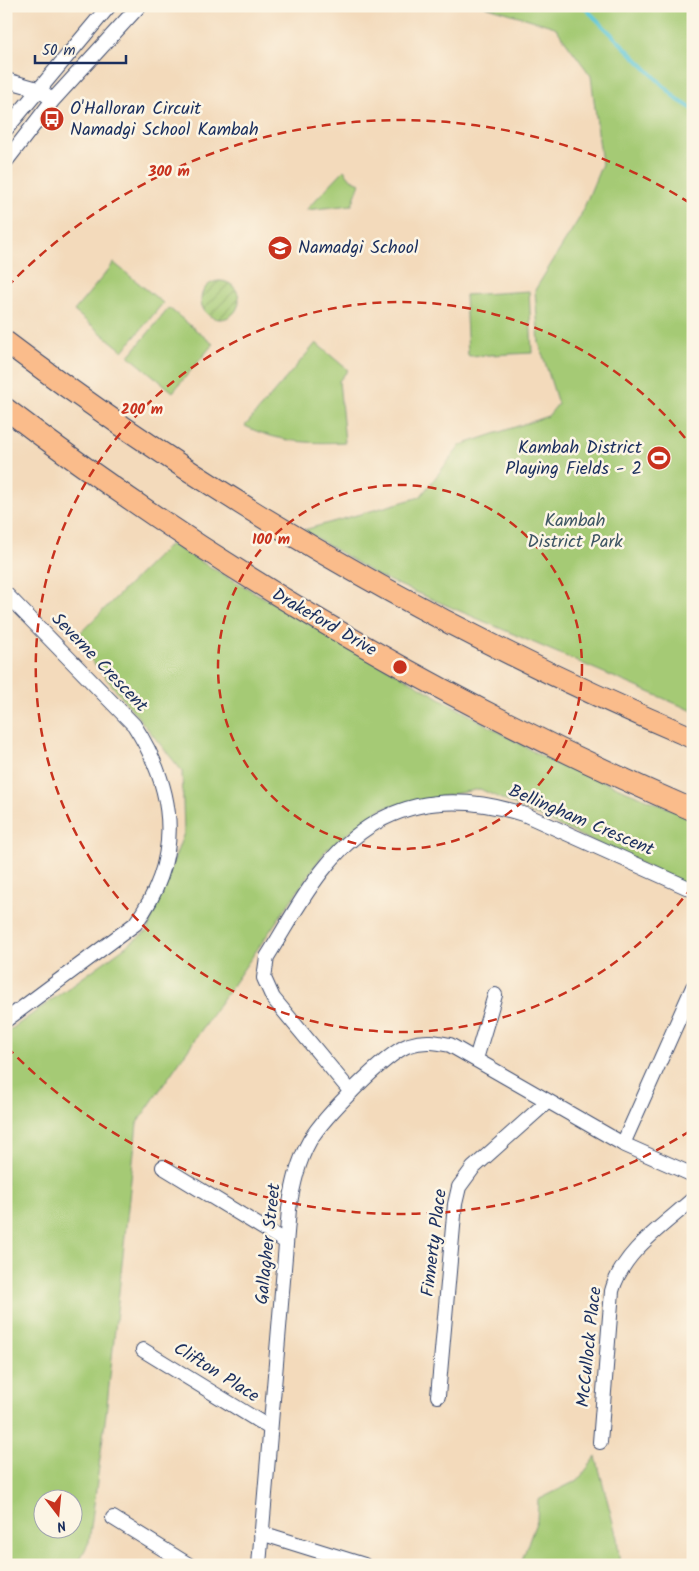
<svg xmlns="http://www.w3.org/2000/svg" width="699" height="1571" font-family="Kalam,sans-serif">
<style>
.green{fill:#a5ca74;stroke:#607c69;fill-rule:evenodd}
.garden{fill:url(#garden-furrows);stroke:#607c69}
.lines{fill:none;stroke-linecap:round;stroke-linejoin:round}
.stream{stroke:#5ec8d9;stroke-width:4}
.minor-casing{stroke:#3b496c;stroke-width:16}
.highway-casing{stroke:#3b496c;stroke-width:23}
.minor{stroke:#fff;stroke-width:14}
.highway{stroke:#fabc8b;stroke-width:21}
.ring{fill:none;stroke:#c8321e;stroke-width:2.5;stroke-dasharray:9 6}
.labels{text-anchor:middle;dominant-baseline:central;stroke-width:5;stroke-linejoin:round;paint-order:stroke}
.poi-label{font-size:18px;fill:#1b2f5e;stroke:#fcf5e5;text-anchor:start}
.park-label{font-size:18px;fill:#3e5664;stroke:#fcf5e5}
.street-label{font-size:18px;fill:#1b2f5e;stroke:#fcf5e5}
.centre{fill:#c8321e;stroke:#fcf5e5;stroke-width:2.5}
.ring-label{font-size:15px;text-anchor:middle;font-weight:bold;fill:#c8321e;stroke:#fcf5e5;stroke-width:5;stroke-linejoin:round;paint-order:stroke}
</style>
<defs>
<pattern id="garden-furrows" width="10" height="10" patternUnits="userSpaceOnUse" patternTransform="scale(1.25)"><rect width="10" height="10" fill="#a5ca74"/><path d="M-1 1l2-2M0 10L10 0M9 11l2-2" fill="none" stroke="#86a462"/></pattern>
</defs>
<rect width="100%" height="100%" fill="#fcf5e5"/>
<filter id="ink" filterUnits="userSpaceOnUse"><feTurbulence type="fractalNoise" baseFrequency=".02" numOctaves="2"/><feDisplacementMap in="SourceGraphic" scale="10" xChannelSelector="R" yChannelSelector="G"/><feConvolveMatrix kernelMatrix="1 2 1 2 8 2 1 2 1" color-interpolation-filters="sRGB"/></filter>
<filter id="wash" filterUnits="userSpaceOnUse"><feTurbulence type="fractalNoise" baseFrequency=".0096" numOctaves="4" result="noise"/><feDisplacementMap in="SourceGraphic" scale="20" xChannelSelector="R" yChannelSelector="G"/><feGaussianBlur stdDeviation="1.12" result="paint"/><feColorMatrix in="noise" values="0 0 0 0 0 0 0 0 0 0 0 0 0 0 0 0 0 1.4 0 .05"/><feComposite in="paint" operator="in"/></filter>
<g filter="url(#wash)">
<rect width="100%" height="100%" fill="#f3dabb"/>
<g class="green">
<path d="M485 6H693V711L378 576 304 530 420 497 461 445 548 416 558 404 539 343 535 290 580 217 602 164 591 76 555 27Z"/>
<path d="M344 170 351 179 360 183 352 205 306 210Z"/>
<path d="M114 263 163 303 123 351 74 311Z"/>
<path d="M529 291 532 353 468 356 465 295Z"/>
<path d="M169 308 213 344 173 392 129 356Z"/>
<path d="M316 343 348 370 339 381 345 442C308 444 278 442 245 426Z"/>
<path d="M170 544 543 757 693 818V888L480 789 382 808 326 850 137 1123 106 1414 89 1542 77 1565H6V1033L147 931 184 833 182 771 74 639ZM42 1498H72V1528H42Z"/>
<path d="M596 1457 617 1538 620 1565H520L537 1520 538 1500 578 1480Z"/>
</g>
<circle class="garden" cx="220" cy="300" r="19"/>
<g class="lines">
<path class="stream" d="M583 6 678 100 693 109"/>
</g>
</g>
<g filter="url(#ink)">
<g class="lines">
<defs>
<g id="minor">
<path d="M6 80 41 90 46 95"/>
<path d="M6 129 109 6"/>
<path d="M6 161 53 100 139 6"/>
<path d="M6 594 134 725C177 792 183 859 135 924L6 1020"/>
<path d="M476 1059 495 995"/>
<path d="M351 1092 273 998 264 978 267 957C286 927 304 892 327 865 380 800 449 790 526 815L693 890"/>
<path d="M623 1144 693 987"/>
<path d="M163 1167 286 1242"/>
<path d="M143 1350 270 1428"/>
<path d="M438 1396 455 1204 459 1187 473 1168 547 1102"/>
<path d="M600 1442 612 1291C623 1251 663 1226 693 1199"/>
<path d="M113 1518 189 1565"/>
<path d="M261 1533 364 1565"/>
<path d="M259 1565 289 1209C293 1185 298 1161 310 1140 324 1117 385 1054 409 1045 424 1040 436 1042 450 1045L623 1144 693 1175"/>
</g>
<g id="highway">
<path d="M6 342C218 503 448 634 693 738"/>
<path d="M6 409C218 571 448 704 693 810"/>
</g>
</defs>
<use href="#minor" class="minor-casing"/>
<use href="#highway" class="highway-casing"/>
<use href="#minor" class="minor"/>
<use href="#highway" class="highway"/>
</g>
</g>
<g class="ring">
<circle cx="400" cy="667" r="182"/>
<path d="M692 887A365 365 0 1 1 692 447"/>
<path d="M690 1131A547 547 0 0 1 7 1047M7 287A547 547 0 0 1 690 203"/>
</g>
<defs>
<symbol id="bus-disc" viewBox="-11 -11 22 22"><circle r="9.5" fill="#c8321e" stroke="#fcf5e5"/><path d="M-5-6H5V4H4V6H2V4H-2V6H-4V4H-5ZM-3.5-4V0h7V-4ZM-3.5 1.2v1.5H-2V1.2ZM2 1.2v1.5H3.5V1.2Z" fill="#fff"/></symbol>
<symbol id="school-disc" viewBox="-11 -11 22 22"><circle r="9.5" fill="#c8321e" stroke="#fcf5e5"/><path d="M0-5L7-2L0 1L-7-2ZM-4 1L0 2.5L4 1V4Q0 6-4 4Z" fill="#fff"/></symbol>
<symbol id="stadium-disc" viewBox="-11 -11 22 22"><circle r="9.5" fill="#c8321e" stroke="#fcf5e5"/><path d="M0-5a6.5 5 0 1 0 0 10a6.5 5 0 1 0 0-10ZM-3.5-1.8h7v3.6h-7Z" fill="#fff"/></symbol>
</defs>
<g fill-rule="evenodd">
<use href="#bus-disc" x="38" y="105" width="28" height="28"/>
<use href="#school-disc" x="266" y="234" width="28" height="28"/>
<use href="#stadium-disc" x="645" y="444" width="28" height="28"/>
</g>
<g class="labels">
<g class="poi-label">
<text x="70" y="109">O'Halloran Circuit<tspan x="70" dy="21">Namadgi School Kambah</tspan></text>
<text x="298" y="248">Namadgi School</text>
<text x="642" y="448" text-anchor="end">Kambah District<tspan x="642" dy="21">Playing Fields - 2</tspan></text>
</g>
<g class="park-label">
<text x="575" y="521">Kambah<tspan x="575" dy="21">District Park</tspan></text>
</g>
<g class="street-label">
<text transform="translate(324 623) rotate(30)">Drakeford Drive</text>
<text transform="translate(99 663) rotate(46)">Severne Crescent</text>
<text transform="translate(581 821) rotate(23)">Bellingham Crescent</text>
<text transform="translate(435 1243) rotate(-83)">Finnerty Place</text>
<text transform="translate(269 1244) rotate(-84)">Gallagher Street</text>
<text transform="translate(590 1347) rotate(-84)">McCullock Place</text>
<text transform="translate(216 1373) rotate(32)">Clifton Place</text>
</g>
</g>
<circle cx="400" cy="667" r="8" class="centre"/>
<g class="ring-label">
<text x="169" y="176">300 m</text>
<text x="142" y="414">200 m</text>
<text x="271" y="544">100 m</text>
</g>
<rect width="699" height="1571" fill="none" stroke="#fcf5e5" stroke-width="25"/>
<g transform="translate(58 1514) rotate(164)"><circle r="24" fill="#fcf5e5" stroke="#a2a6af"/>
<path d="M0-4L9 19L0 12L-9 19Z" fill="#c8321e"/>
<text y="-8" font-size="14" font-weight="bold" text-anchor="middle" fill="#1b2f5e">N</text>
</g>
<path d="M35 55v8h91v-8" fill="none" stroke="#1b2f5e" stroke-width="2.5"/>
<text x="42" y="55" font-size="15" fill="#1b2f5e" stroke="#fcf5e5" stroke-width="4" paint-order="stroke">50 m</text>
</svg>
